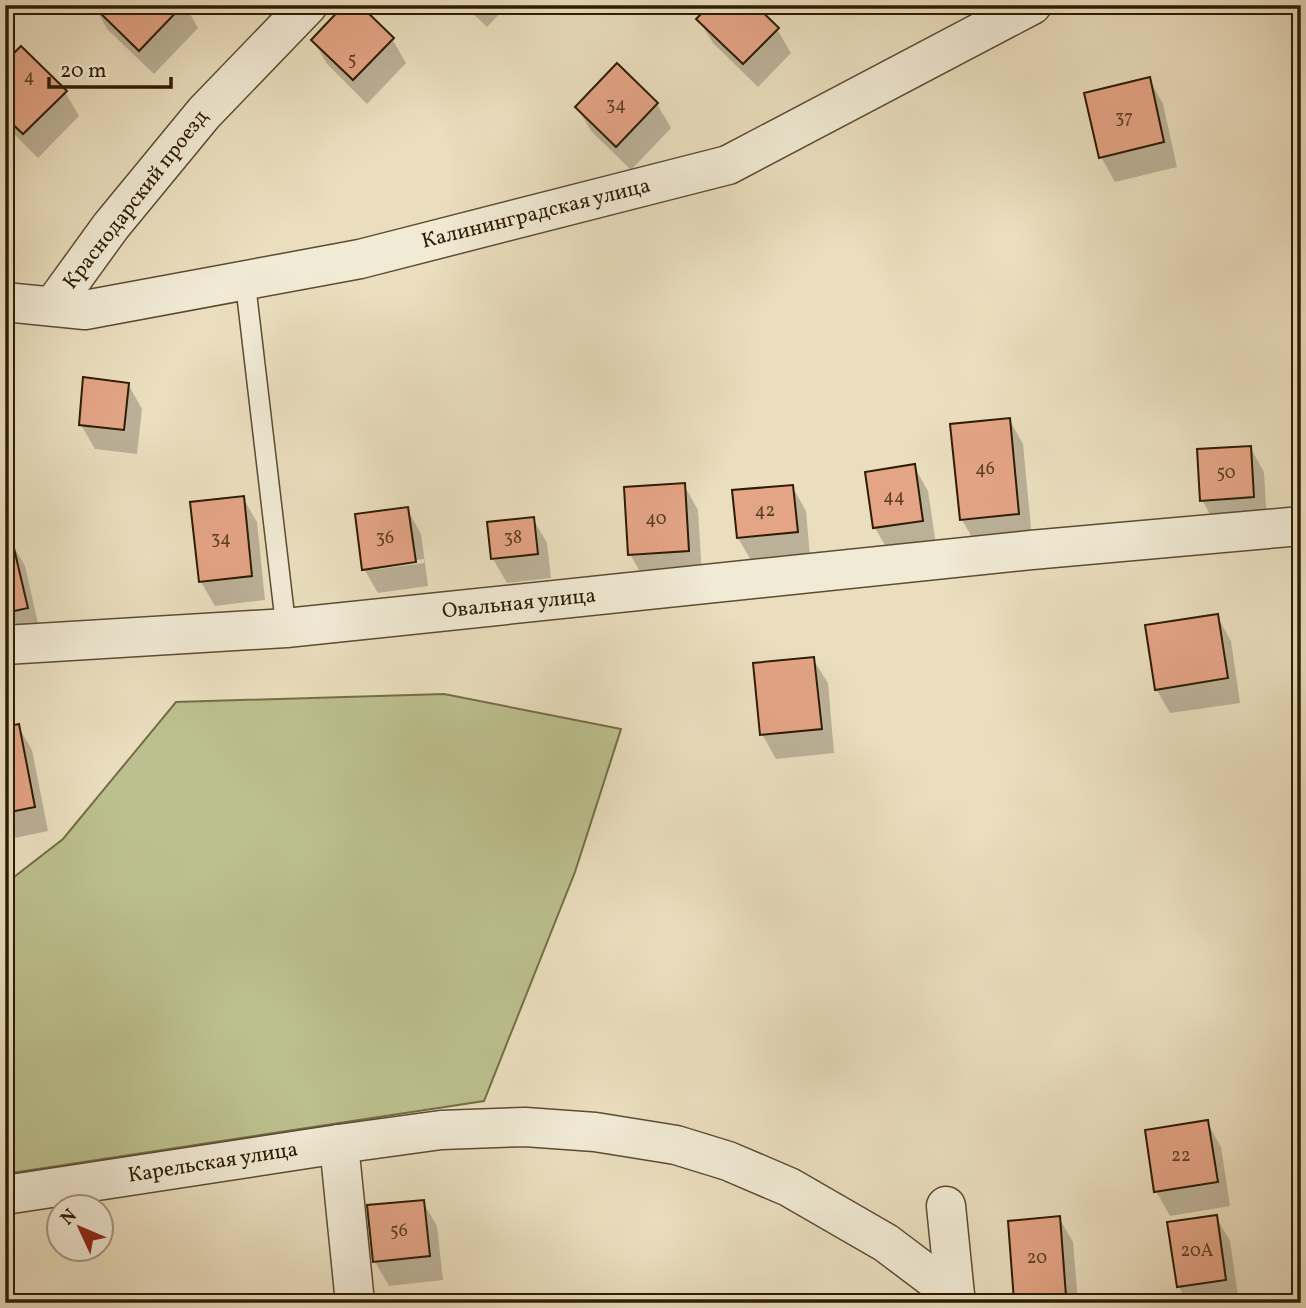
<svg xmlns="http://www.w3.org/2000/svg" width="1306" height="1308" font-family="Vollkorn,serif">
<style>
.green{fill:#bcc08e;stroke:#746e48;stroke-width:2}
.shadow{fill:#0003;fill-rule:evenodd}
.building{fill:#e4a486;stroke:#2d1c02;stroke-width:2}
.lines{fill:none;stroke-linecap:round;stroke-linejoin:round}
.service-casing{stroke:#5c4c31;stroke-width:22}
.minor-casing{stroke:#5c4c31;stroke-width:41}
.service{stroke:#f1ead5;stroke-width:19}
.minor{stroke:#f1ead5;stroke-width:38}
.labels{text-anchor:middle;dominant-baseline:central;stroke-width:6;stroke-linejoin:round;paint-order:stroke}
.number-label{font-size:18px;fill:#5b3e23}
.street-label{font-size:21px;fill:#2d1c02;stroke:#f1ead5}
</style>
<rect width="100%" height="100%" fill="#eadebe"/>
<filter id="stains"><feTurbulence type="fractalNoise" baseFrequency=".00286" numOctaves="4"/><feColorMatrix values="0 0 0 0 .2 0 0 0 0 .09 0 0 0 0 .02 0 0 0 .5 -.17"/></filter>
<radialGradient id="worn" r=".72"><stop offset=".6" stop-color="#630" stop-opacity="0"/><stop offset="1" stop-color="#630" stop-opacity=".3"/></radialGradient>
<path class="green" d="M444 694 621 729 575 872 484 1101 5 1174V884L63 839 176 702Z"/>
<g class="shadow">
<path d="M94 5H185L198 28 154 74 107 29Z"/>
<path d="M464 5H508L487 27Z"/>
<path d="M698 19 777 29 791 53 758 87 713 43Z"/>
<path d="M392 39 406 63 367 104 327 64 313 40Z"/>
<path d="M5 65 65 92 79 116 38 158 5 125Z"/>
<path d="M1149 79 1163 104 1177 167 1115 182 1101 157Z"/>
<path d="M657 104 671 128 631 170 591 131 577 107Z"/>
<path d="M128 384 142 409 137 454 95 449 81 425Z"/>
<path d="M1009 419 1023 444 1032 538 976 544 962 520 952 425Z"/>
<path d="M1250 447 1264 472 1267 521 1216 525 1202 500Z"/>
<path d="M914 466 928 491 936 545 889 552 875 528Z"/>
<path d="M684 485 698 510 702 575 644 579 630 554Z"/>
<path d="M792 486 806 511 810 556 752 562 738 538Z"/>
<path d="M243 498 257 522 265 600 215 606 201 582Z"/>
<path d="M407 509 421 534 428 586 378 593 364 569ZM424 559V563L372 570V566Z"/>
<path d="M533 519 547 543 551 578 507 583 493 559Z"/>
<path d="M11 542 25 566 40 632 5 640V543Z"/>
<path d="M1217 616 1231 641 1240 703 1170 713 1156 689Z"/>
<path d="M813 659 828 683 834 753 776 759 762 734Z"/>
<path d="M18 726 32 750 48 831 5 840V728Z"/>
<path d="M1207 1122 1221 1147 1230 1206 1170 1216 1156 1191Z"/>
<path d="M423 1202 437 1226 443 1280 389 1286 375 1262 369 1207Z"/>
<path d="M1216 1217 1230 1241 1239 1303H1188L1179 1287 1169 1224Z"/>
<path d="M1059 1218 1073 1242 1078 1303H1017L1016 1300Z"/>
</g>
<g class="building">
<path d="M92 5H183L139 51Z"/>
<path d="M344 5H360L394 38 353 80 311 40Z"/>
<path d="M710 5H755L779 28 743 64 696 19Z"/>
<path d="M21 46 67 91 23 134 5 117V62Z"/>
<path d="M617 63 658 103 616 147 575 107Z"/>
<path d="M1150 77 1164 142 1099 158 1084 93Z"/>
<path d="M83 377 129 383 124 430 79 425Z"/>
<path d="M1010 418 1019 514 960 520 950 424Z"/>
<path d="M1251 446 1254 497 1200 501 1197 449Z"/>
<path d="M915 464 923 521 873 528 865 472Z"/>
<path d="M685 483 689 551 628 555 624 487Z"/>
<path d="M793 485 798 532 737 538 732 490Z"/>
<path d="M244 496 252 576 199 582 190 502Z"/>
<path d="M408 507 416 562 362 570 355 514Z"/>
<path d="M534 517 538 554 491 559 487 522Z"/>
<path d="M12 540 28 608 5 613V541Z"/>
<path d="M1218 614 1228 678 1155 690 1145 625Z"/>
<path d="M814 657 822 729 760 735 753 663Z"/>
<path d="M19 724 35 807 5 813V727Z"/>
<path d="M1208 1120 1218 1182 1154 1192 1145 1130Z"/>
<path d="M424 1200 430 1256 373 1262 367 1205Z"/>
<path d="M1217 1215 1226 1280 1177 1287 1167 1222Z"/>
<path d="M1060 1216 1066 1296 1014 1301 1008 1221Z"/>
</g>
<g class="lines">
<defs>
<path id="service" d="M245 280 286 628"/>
<g id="minor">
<path d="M5 302 85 310 360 259 728 165 1032 5"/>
<path d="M53 306 111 226 204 113 308 5"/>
<path d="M5 645 286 628 1031 550 1301 526"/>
<path d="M339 1144 355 1303"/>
<path d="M5 1195 339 1144 441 1130 525 1127 595 1132 676 1145 728 1161 789 1187 886 1243 955 1295V1303"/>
<path d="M946 1206 955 1295"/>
</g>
</defs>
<use href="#service" class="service-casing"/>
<use href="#minor" class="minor-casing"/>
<use href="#service" class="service"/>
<use href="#minor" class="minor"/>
</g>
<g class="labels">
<g class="number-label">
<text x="352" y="60">5</text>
<text x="29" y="77">4</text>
<text x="616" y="105">34</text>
<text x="1124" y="118">37</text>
<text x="985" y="469">46</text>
<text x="1226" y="473">50</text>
<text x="894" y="497">44</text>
<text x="765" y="511">42</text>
<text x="656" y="519">40</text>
<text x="385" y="538">36</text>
<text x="513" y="538">38</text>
<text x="221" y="539">34</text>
<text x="1181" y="1156">22</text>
<text x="399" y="1231">56</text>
<text x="1197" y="1251">20А</text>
<text x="1037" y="1258">20</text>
</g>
<g class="street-label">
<text transform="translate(136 200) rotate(-52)">Краснодарский проезд</text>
<text transform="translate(536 214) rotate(-14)">Калининградская улица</text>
<text transform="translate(519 604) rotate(-6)">Овальная улица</text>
<text transform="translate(213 1163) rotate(-9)">Карельская улица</text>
</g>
</g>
<rect width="1306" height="1308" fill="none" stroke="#eadebe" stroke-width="28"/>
<rect x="7" y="7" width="1292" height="1294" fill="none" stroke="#2d1c02" stroke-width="3.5"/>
<rect x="14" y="14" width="1278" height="1280" fill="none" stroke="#2d1c02" stroke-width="2"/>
<g transform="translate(80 1228) rotate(314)"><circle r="33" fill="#f1ead5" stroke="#a39881" stroke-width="2"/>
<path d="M0-5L12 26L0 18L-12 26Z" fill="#8f2418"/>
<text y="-10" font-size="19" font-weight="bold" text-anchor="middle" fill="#2d1c02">N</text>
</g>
<path d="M49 77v10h122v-10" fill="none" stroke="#2d1c02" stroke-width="3.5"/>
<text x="60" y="77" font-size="21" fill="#2d1c02" stroke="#f1ead5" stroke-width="5" paint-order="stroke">20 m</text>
<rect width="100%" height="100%" filter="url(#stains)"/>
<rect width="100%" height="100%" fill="url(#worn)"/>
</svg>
